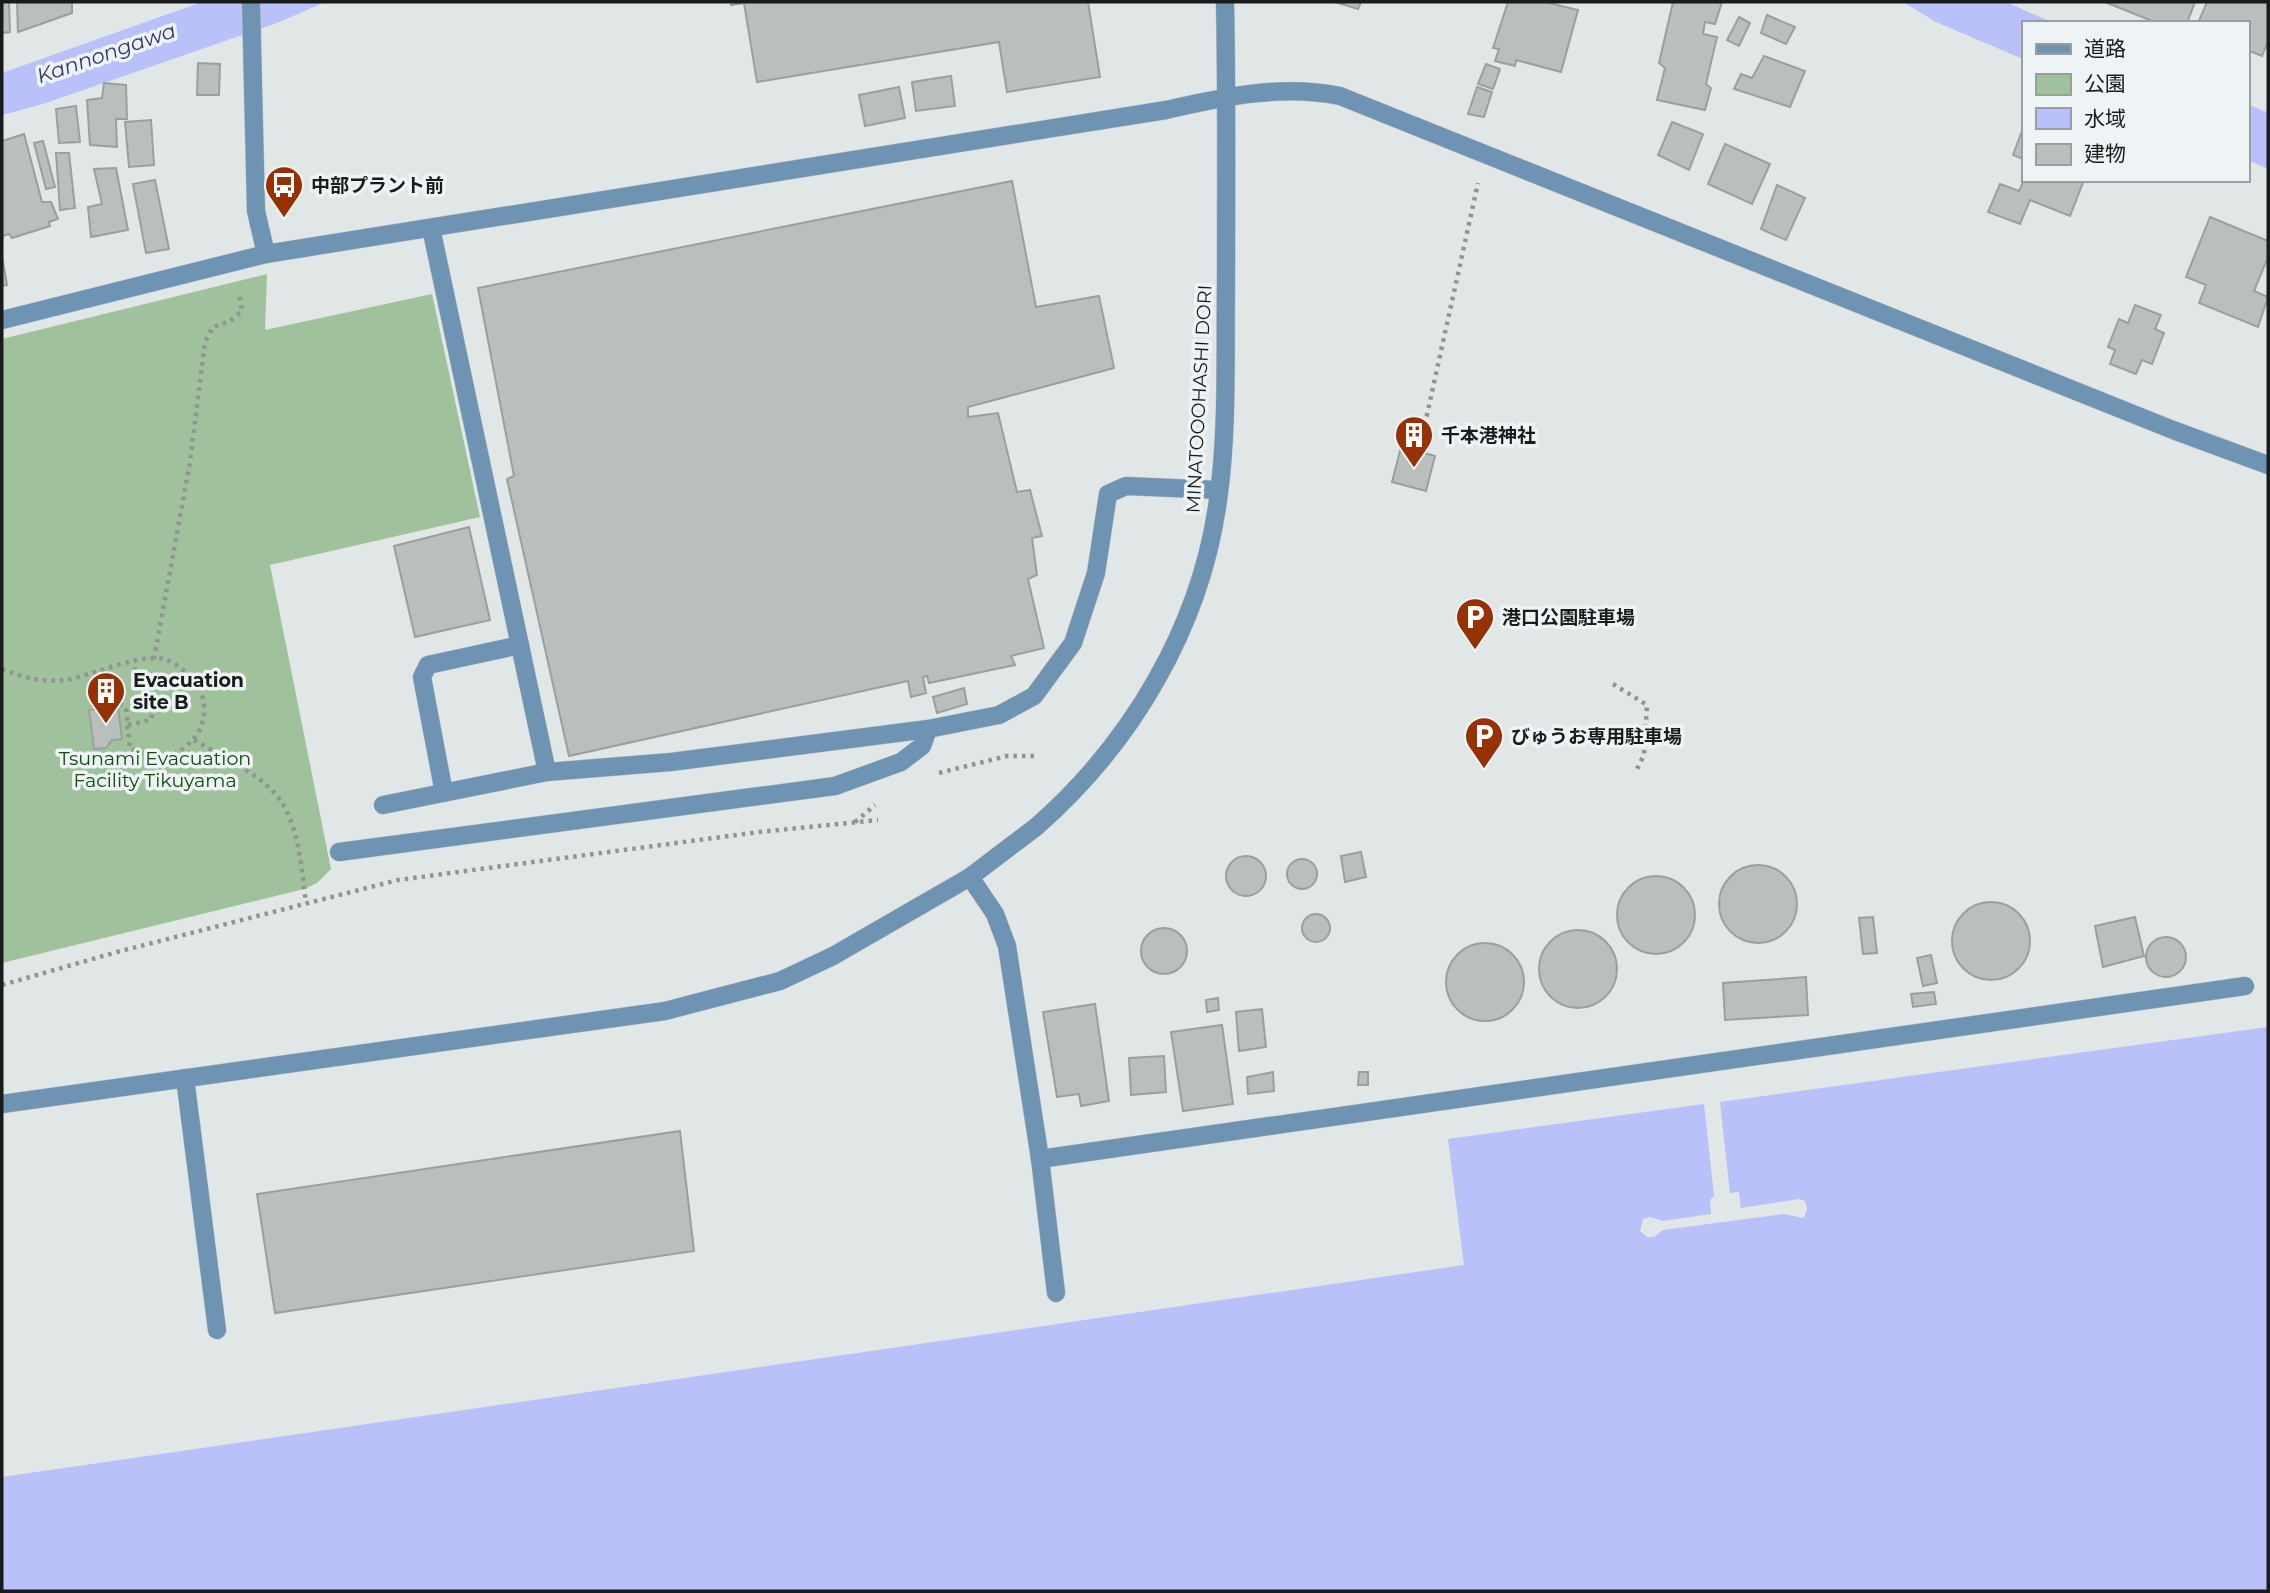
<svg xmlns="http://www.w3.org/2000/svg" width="2270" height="1593" font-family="Montserrat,'Noto Sans JP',sans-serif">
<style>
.green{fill:#9fc19b}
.water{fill:#b9c0fa}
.building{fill:#b9bfbd;stroke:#9ba09e;stroke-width:2}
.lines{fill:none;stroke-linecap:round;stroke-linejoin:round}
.service-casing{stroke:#bdc2c2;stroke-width:19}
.minor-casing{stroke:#bdc2c2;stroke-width:19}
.tertiary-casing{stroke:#bdc2c2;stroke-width:19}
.path{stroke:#909494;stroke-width:4.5;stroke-dasharray:3.5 5;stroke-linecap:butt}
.service{stroke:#6e93b3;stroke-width:18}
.minor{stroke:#6e93b3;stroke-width:18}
.tertiary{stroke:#6e93b3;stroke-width:18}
.labels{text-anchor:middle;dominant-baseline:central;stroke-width:7;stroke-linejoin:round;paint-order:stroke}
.poi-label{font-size:19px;font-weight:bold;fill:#1a1c1c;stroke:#eef4f5;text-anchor:start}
.street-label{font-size:19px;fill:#1a1c1c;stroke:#eef4f5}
.park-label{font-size:19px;fill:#104c0c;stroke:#eef4f5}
.water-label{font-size:21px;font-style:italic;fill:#333476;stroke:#eef4f5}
</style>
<rect width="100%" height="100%" fill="#e1e6e7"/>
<path class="green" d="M267 274 265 330 432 294 480 517 270 565 331 869 317 883 304 889 2 963V339Z"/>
<g class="water">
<path d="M202 2H325L277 23 43 104 2 115V73Z"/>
<path d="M1903 2H2006L2053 23H2023V59L1936 22Z"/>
<path d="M2247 104 2268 113V169L2247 160Z"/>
<path d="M2268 1027V1591H2V1477L1464 1265 1448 1139 1704 1104 1714 1196 1710 1200 1711 1214 1663 1221 1650 1217 1643 1219 1640 1231 1647 1237H1654L1663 1230 1783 1214 1804 1218 1807 1209 1805 1201 1799 1199 1741 1208 1739 1192 1730 1193 1720 1102Z"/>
</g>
<g class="building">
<path d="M2 2H9L10 32 2 33Z"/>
<path d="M17 2H72V13L18 32Z"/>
<path d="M731 2H1088L1100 77 1007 92 999 42 757 82 744 3 731 5Z"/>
<path d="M1335 2H1361L1358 9Z"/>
<path d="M1508 2H1545L1578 10 1561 72 1516 60 1515 66 1495 61 1499 49 1493 48Z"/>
<path d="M1673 2H1722L1715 24 1705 22 1703 34 1717 37 1706 84 1711 88 1705 110 1657 100 1665 68 1659 63Z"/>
<path d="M2105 2H2195L2187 23H2157Z"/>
<path d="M2207 2H2268V41L2262 56 2247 50V23H2198Z"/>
<path d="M1767 15 1795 27 1786 44 1761 33Z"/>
<path d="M1739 17 1750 23 1739 46 1727 40Z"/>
<path d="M1764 56 1805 71 1790 107 1734 89 1741 74 1752 78Z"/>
<path d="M198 63 220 64 219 95H197Z"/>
<path d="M1486 64 1500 69 1493 89 1478 84Z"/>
<path d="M951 76 955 106 916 111 912 82Z"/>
<path d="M104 83 126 85 127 119H116L117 147 90 145 87 100 102 98Z"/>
<path d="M899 87 905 118 865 126 859 95Z"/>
<path d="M1477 87 1492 92 1484 117 1468 114Z"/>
<path d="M76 106 80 142 59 143 56 109Z"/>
<path d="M151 120 154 165 129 167 125 122Z"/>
<path d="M1672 122 1703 134 1689 170 1658 155Z"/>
<path d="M2023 128V159L2013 155Z"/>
<path d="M24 134 42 202H51L58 219 49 222 50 226 12 238 9 234 3 236 2 243V141Z"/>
<path d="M43 141 55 187 46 189 34 143Z"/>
<path d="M1725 144 1770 164 1752 204 1708 184Z"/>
<path d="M56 153H69L75 208 60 210Z"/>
<path d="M116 168 128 230 91 237 88 207 102 204 94 169Z"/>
<path d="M155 180 169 249 146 253 133 184Z"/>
<path d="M2024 180H2084L2070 216 2030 200 2020 224 1988 212 2000 184 2019 191Z"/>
<path d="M1012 181 1036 307 1099 296 1114 368 968 407V417L998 413 1017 492 1030 490 1042 536 1032 538 1037 575 1028 579 1044 648 1011 656 1015 665 929 683 927 676 923 677 926 693 911 697 908 681 569 756 507 479 514 476 478 288Z"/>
<path d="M1777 185 1805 198 1786 240 1761 229Z"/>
<path d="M2210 217 2268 241V257L2254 291 2268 297 2258 327 2199 303 2206 285 2186 277Z"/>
<path d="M2 257 7 285 2 286Z"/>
<path d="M2135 305 2161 315 2155 329 2164 333 2152 364 2142 360 2136 374 2110 364 2115 350 2108 347 2119 319 2128 323Z"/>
<path d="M1401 447 1435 456 1426 491 1392 482Z"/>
<path d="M469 527 490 620 415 637 394 546Z"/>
<path d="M964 688 967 704 937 713 933 697Z"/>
<path d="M118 707 122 739 112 740 106 748 94 749 89 710Z"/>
<path d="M1361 852 1366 877 1345 882 1341 856Z"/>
<circle cx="1246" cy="876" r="20"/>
<circle cx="1302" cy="874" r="15"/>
<circle cx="1758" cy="904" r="39"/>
<circle cx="1656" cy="915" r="39"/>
<circle cx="1991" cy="941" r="39"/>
<circle cx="1316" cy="928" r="14"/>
<path d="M1873 917 1877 953 1863 954 1859 918Z"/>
<path d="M2135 917 2144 956 2103 967 2095 926Z"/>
<circle cx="1164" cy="951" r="23"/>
<circle cx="1578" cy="969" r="39"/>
<circle cx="2166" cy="957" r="20"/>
<circle cx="1485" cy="982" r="39"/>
<path d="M1931 955 1937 983 1923 986 1917 958Z"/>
<path d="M1806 977 1808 1015 1725 1020 1723 983Z"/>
<path d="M1934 992 1936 1004 1913 1007 1911 994Z"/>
<path d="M1218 998 1219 1010 1207 1012 1206 1000Z"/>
<path d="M1095 1004 1109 1101 1081 1106 1079 1094 1057 1097 1043 1012Z"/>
<path d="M1262 1009 1266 1047 1239 1051 1236 1012Z"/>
<path d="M1222 1025 1233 1104 1183 1111 1171 1032Z"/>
<path d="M1164 1056 1166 1092 1131 1095 1129 1058Z"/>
<path d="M1273 1072 1274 1091 1248 1094 1247 1077Z"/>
<path d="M1359 1072H1368V1085H1358Z"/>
<path d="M680 1131 694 1251 275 1313 257 1194Z"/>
</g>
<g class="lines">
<defs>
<g id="service">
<path d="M431 228 547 772"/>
<path d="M444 793 422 677 428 665 520 645"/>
<path d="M383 805 547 772 671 762 928 729 999 715 1034 696 1073 643 1096 573 1108 494 1126 486 1219 490"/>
<path d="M339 852 835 786 901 762 922 746 928 729"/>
<path d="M970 877 995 914 1007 946 1040 1159 1056 1293"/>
<path d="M185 1078 217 1330"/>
<path d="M2 1104 665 1011 780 981 833 956 970 877 1036 827"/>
<path d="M1040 1159 2245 986"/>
</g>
<g id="minor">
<path d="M251 2 256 211 266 254"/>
<path d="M2 320 266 254 1166 110C1223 97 1281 84 1340 96L2173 430 2268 465"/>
</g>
<path id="tertiary" d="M1036 827C1131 744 1201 627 1218 500 1228 433 1225 352 1226 283 1226 189 1227 96 1225 2"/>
</defs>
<use href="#service" class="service-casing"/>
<use href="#minor" class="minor-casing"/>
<use href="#tertiary" class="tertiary-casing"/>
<g class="path">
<path d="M1423 433 1478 183"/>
<path d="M154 659 190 462 205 342 213 327 230 321 242 311 239 292"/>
<path d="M2 669C22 677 43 683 65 680 90 676 140 653 164 659 172 661 180 668 187 673 196 682 203 692 204 705 205 723 199 736 185 747 169 761 148 756 130 749L126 708 116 701 113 703 114 708"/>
<path d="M1613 684 1647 705 1644 755 1637 769"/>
<path d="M128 725 151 720C157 701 136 685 134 663"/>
<path d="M194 740C222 757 265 775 282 803 299 829 302 872 306 903"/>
<path d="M939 773 1007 756H1034"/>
<path d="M855 822 875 805"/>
<path d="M2 985 117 952 398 880 759 832 878 820"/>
</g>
<use href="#service" class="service"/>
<use href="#minor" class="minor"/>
<use href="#tertiary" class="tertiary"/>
</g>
<defs>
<symbol id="bus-pin" viewBox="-11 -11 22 30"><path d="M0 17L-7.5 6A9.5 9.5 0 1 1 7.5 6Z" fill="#963201" stroke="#eef4f5"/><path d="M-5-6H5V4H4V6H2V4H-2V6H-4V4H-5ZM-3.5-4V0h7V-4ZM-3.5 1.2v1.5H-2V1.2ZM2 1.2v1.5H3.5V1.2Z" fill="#fff"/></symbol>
<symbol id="building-pin" viewBox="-11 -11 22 30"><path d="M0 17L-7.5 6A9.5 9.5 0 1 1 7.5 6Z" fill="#963201" stroke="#eef4f5"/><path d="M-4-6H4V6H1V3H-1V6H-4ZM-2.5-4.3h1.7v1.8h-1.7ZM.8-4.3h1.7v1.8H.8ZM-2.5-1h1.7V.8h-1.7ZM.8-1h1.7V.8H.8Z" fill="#fff"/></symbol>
<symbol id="parking-pin" viewBox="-11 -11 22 30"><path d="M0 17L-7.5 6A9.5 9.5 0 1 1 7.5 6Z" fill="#963201" stroke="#eef4f5"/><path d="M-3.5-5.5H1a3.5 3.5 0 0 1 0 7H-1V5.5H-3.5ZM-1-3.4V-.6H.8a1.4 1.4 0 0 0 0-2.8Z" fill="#fff"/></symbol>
</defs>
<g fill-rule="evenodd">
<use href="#bus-pin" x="262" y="163" width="44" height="60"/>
<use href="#building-pin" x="1392" y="413" width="44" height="60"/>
<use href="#parking-pin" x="1453" y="595" width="44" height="60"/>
<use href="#building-pin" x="84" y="669" width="44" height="60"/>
<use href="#parking-pin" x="1462" y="714" width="44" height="60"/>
</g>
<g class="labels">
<g class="poi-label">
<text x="311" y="185">中部プラント前</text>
<text x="1441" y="435">千本港神社</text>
<text x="1502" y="617">港口公園駐車場</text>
<text x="133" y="680">Evacuation<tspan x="133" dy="22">site B</tspan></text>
<text x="1511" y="736">びゅうお専用駐車場</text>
</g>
<g class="street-label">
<text transform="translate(1199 399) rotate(-87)">MINATOOOHASHI DORI</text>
</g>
<g class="park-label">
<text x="155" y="758">Tsunami Evacuation<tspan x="155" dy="22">Facility Tikuyama</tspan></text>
</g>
<g class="water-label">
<text transform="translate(106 53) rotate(-19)">Kannongawa</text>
</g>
</g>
<rect width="2270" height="1593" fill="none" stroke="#1a1c1c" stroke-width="7"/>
<rect x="2022" y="21" width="228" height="161" fill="#eef4f5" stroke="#999e9e" stroke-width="2"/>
<rect x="2036" y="44" width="35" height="10" fill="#6e93b3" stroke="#999e9e" stroke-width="2"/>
<text x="2084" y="56" font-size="21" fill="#1a1c1c">道路</text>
<rect x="2036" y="74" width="35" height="21" fill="#9fc19b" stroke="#999e9e" stroke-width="2"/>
<text x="2084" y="91" font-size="21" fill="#1a1c1c">公園</text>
<rect x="2036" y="108" width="35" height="21" fill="#b9c0fa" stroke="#999e9e" stroke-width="2"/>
<text x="2084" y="126" font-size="21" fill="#1a1c1c">水域</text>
<rect x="2036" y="144" width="35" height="21" fill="#b9bfbd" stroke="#999e9e" stroke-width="2"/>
<text x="2084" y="161" font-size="21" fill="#1a1c1c">建物</text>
</svg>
